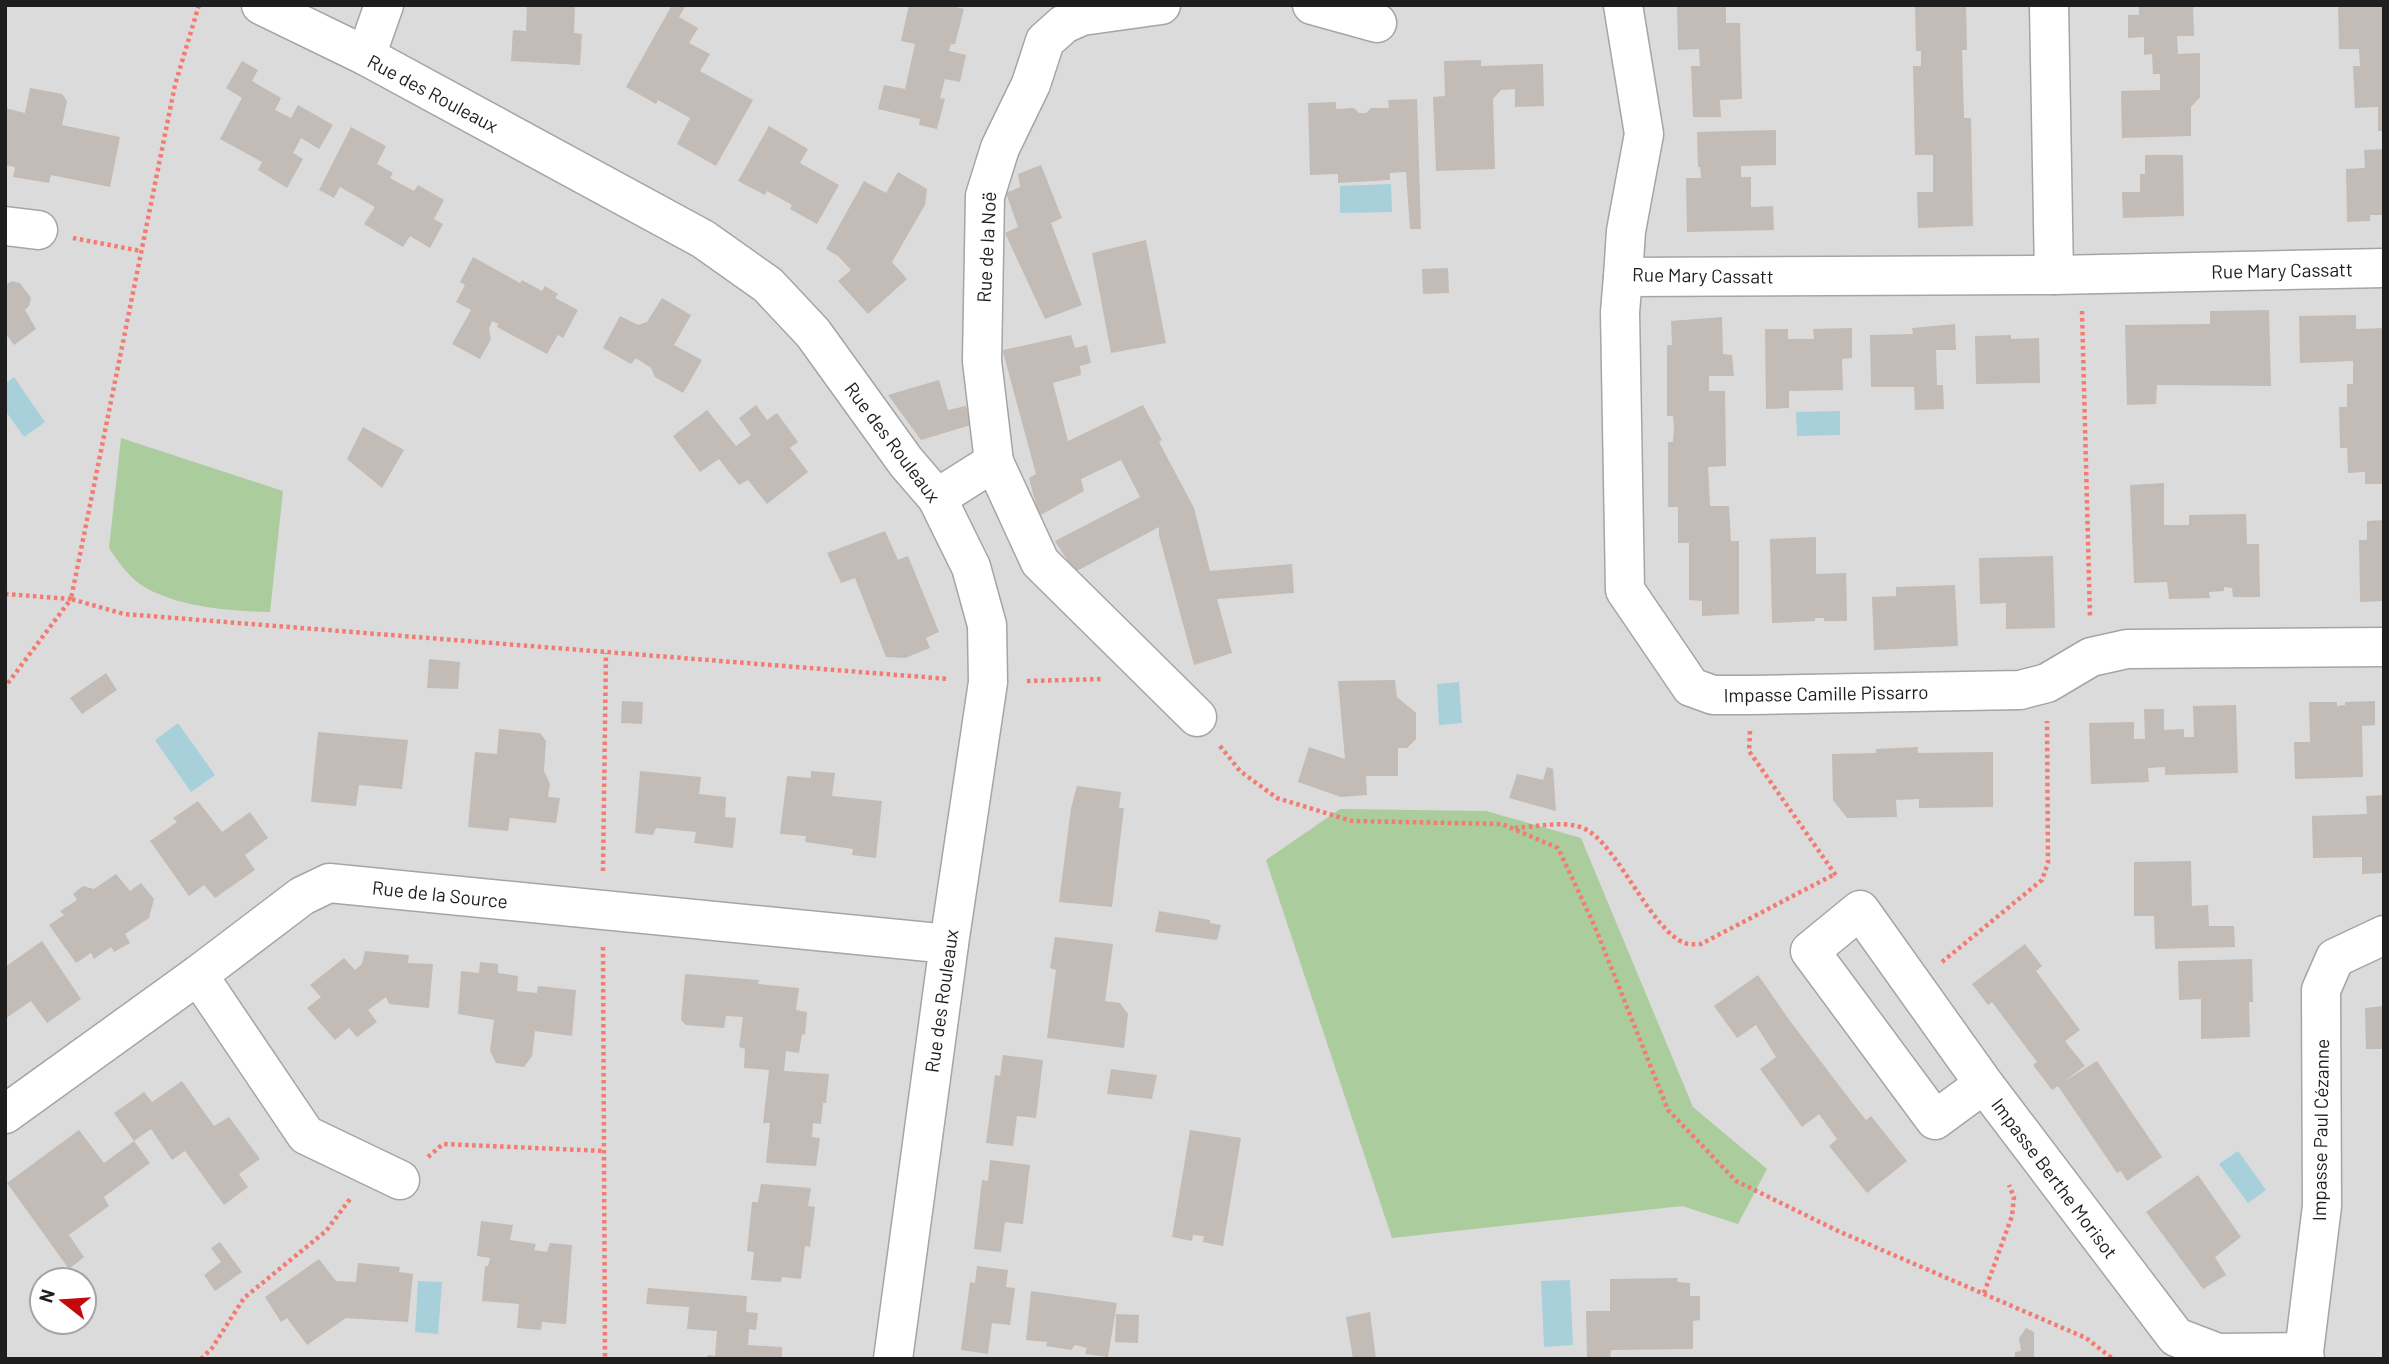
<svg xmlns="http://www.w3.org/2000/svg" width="2389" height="1364" font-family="Barlow,sans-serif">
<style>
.residential{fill:#dcdbdc;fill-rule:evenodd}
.forest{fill:#abcc9c}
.water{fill:#a7d0da}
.building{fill:#c3bbb5}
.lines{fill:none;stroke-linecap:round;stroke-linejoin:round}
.minor-casing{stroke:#a5a5a5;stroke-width:41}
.path{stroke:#f37c72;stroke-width:4.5;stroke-dasharray:3.5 3.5;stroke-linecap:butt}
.minor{stroke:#fff;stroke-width:38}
.labels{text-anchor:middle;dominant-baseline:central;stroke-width:7;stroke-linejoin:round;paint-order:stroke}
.street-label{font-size:19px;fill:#1e1e1e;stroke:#fff}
</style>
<rect width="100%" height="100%" fill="#efebe5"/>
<path class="residential" d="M5 5H2384V1359H5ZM42 1280H84V1322H42Z"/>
<g class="forest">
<path d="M121 438 283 491 270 612C230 611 183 608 146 588 130 579 119 563 109 548Z"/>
<path d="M1340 809 1486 811 1581 838 1693 1107 1767 1169 1738 1224 1682 1206 1392 1238 1266 860Z"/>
</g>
<g class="water">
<path d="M1391 184 1392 212 1340 213V186Z"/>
<path d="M14 377 45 422 24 437 5 410V384Z"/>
<path d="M1840 411V435L1797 436 1796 412Z"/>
<path d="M1459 682 1462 723 1439 725 1437 684Z"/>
<path d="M178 723 215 775 191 792 155 740Z"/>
<path d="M2238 1151 2266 1190 2248 1203 2219 1164Z"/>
<path d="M1570 1280 1573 1345 1544 1347 1541 1281Z"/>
<path d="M418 1281 442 1282 438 1334 415 1332Z"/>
</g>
<g class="building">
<path d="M527 5H575L574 33 582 34 580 65 511 61 513 30 526 31Z"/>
<path d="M672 5H686L679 17 698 28 689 43 710 54 700 71 753 100 716 166 677 144 690 118 658 100 656 104 626 87Z"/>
<path d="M909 5H948L964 9 955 44H951L949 51 966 55 960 82 945 79 940 98 945 99 937 129 919 125 920 119 878 109 884 85 905 89 915 44 901 41Z"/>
<path d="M1726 5V23H1740L1742 99 1720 100 1721 117H1693L1691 66H1700L1699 49 1678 50 1677 6Z"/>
<path d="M1915 5H1966L1967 50H1962L1964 118H1971L1973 226 1918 228 1917 192H1933V155H1915L1913 66H1921V51H1916Z"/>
<path d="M2139 5H2193L2194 36H2177L2178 54 2200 53V97L2191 107V136L2122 138 2121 91 2160 90V74H2153L2152 54 2144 55V37L2128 38V15H2139Z"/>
<path d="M2338 5H2384V131H2378V107L2355 108 2353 66H2360L2359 49H2339Z"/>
<path d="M1481 60V66L1543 64 1544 106 1515 107V89L1501 90 1493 99 1495 169 1436 171 1433 97 1445 96 1444 61Z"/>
<path d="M242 61 258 70 252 81 281 98 275 110 291 118 298 105 333 125 319 149 301 138 293 153 303 159 287 188 258 170 262 162 220 139 242 98 226 88Z"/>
<path d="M30 88 62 94 67 101 62 125 120 137 110 187 51 175 49 183 13 177 15 167 5 165V108L25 113Z"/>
<path d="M1417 99 1421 229H1410L1406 172 1390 173V180L1338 183V174L1310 175 1308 103 1336 102V109L1354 108 1359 113H1366L1371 108H1389L1388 100Z"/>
<path d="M769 126 808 149 800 163 839 185 817 224 790 209 792 205 767 191 765 195 738 181Z"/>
<path d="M351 127 386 146 377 164 393 173 390 178 414 191 418 185 444 200 434 219 443 224 430 248 410 236 403 247 364 224 375 207 340 187 334 198 319 190Z"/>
<path d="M1776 130V165L1741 166V177H1751V207L1773 206 1774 230 1687 232 1686 178H1701L1700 167H1698L1697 132Z"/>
<path d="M2384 149V215H2370V221L2347 222 2346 169 2365 168 2364 150Z"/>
<path d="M2145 155H2183L2184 216 2123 218 2122 192H2140V174H2145Z"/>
<path d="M1041 165 1062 218 1051 223 1082 305 1045 319 1005 233 1018 227 1006 193 1020 187 1018 174Z"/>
<path d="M898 172 927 189 925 205 892 262 907 279 868 314 838 281 851 270 838 256 826 249 864 181 886 193Z"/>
<path d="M1146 240 1166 343 1111 353 1092 253Z"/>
<path d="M473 257 520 283 522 280 542 291 545 286 558 294 555 298 578 310 563 338 558 335 547 354 497 327 498 324 492 321 489 329 491 339 480 359 452 344 471 310 456 302 465 285 460 282Z"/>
<path d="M1448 268 1449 293 1423 294 1422 269Z"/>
<path d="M5 281 7 284 12 281 20 283 31 298 29 306 25 310 36 329 14 345 7 335 5 336Z"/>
<path d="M662 298 691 315 674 345 702 360 683 393 655 377 651 368 636 358 631 364 603 348 620 316 638 325 647 322Z"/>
<path d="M2269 310 2271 386 2157 385 2156 404 2127 405 2125 325 2210 324V311Z"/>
<path d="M2356 315V329L2384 328V484H2365V472L2348 473 2347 448H2340L2339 407H2347V384H2353V361L2300 363 2299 316Z"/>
<path d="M1722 317 1723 354 1732 355 1734 376H1709V391H1725L1726 466 1708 467 1710 506H1729L1731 541H1739V614L1702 616V601L1689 600V543H1678V507H1668V442H1673L1674 428 1673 416H1667V345H1672L1671 321Z"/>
<path d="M1955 324 1956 350H1936L1937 385H1943L1944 409 1915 410 1914 387H1871L1870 335 1913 334 1912 328Z"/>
<path d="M1852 328V358L1842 359 1843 390 1789 391V408L1766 409 1765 329H1788V339H1814L1813 329Z"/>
<path d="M1071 335 1075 348 1087 345 1091 363 1080 366 1081 375 1053 383 1068 441 1143 405 1162 440 1159 442 1194 508 1210 571 1292 564 1294 593 1217 599 1232 653 1194 665 1159 535V527L1075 572 1055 541 1140 497 1121 460 1081 479 1084 491 1039 516 1029 478 1036 474 1003 352V350Z"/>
<path d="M2011 335V339L2039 338 2040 383 1976 384 1975 336Z"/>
<path d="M939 380 948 410 966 406 971 425 921 440 888 395Z"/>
<path d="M756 405 767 420 777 413 798 442 790 448 808 472 767 504 748 480 739 485 719 459 700 472 673 436 707 410 736 446 751 435 739 418Z"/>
<path d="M363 427 404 450 382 488 347 459Z"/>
<path d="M2164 483V525H2189V515L2246 514 2247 544H2259L2260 597H2233L2232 588 2224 587V591L2209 592 2210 598 2169 599 2167 582 2134 583 2130 485Z"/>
<path d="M2384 520V601L2360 602 2359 540H2367V521Z"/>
<path d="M885 531 898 560 908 556 939 632 926 638 930 648 905 658 886 657 855 578 841 583 827 553Z"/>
<path d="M1816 537V574L1846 573 1847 621H1824V618H1815V621L1772 623 1770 539Z"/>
<path d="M2053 556 2055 628 2006 629V603L1980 604 1979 558Z"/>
<path d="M1955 585 1958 646 1874 650 1872 597 1896 596V587Z"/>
<path d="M429 659 460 662 458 689 427 688Z"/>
<path d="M106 673 117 690 82 714 70 698Z"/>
<path d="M1395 680 1397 697 1416 713V739L1407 748H1398V776H1366L1367 795 1341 797 1298 782 1309 747 1345 759 1338 681Z"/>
<path d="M622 701 643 702 642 724 621 723Z"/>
<path d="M2375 701V725L2362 726 2363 777 2295 779 2294 742H2310L2309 702H2337V706L2345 705V702Z"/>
<path d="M2236 705 2238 773 2165 775V767L2148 768 2149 782 2091 784 2089 723 2134 722V739H2145L2144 709H2164V730L2184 729V737H2194L2193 706Z"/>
<path d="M499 729 540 733 546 741 544 771 550 784 548 797 560 798 556 823 510 818 508 831 468 827 475 752 497 754Z"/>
<path d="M318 732 408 740 402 789 359 785 356 806 311 802Z"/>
<path d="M1918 747V753L1993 752V807L1919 808V799L1896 800 1897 817 1847 818 1833 800 1832 754 1876 753V749Z"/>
<path d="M1547 767 1553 769 1556 811 1509 798 1517 774 1543 780Z"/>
<path d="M640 771 701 777 699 794 726 797 725 817 736 818 733 848 694 843 696 832 656 828 653 835 635 833Z"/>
<path d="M811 771 835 773 832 796 882 801 876 858 852 855 853 849 805 842 806 836 780 834 787 776 811 778Z"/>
<path d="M1077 786 1121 792 1119 808H1124L1112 907 1059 902 1071 808Z"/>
<path d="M2384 795V873L2362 874V857L2313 858 2312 816 2367 814 2366 796Z"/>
<path d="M198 801 222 832 250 812 268 838 245 855 255 870 215 898 204 885 189 896 150 841 177 822 173 818Z"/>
<path d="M2191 861 2192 906 2208 905 2209 926H2234L2235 947 2155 949 2154 916H2134V862Z"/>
<path d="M116 874 130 891 141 883 154 899 149 918 125 934 130 943 114 952 111 947 94 959 91 953 76 963 49 925 64 915 60 911 77 900 73 894 83 886 94 889Z"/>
<path d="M1159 911 1210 920V923L1221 925 1217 940 1155 932Z"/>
<path d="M1055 937 1113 944 1105 1001 1120 1003 1128 1014 1124 1048 1047 1038 1056 970 1050 968Z"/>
<path d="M42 941 81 999 47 1023 31 1001 5 1019V967Z"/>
<path d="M2025 944 2042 966 2036 971 2080 1030 2065 1041 2085 1066 2063 1082 2097 1061 2162 1157 2127 1181 2121 1171 2117 1173 2058 1086 2052 1090 2033 1065 2037 1062 1992 1002 1988 1005 1972 984Z"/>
<path d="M365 951 409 955 408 963 433 964 429 1008 389 1004 386 997 368 1010 377 1022 357 1037 349 1028 335 1040 307 1008 321 997 310 985 344 958 355 970 362 964Z"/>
<path d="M2252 959 2253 1002H2249L2250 1037 2201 1039V999L2179 1000 2178 961Z"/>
<path d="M480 962 498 964V973L518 976 517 991 537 993 538 986 576 990 572 1036 535 1031 532 1056 524 1067 496 1063 490 1051 494 1020 458 1014 461 971 479 973Z"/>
<path d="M685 974 759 980 758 984 799 988 796 1010 807 1012 805 1035 802 1034 799 1053 786 1051 784 1071 829 1074 826 1103H823L821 1124 813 1123 812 1137 820 1138 816 1166 766 1163 770 1123H763L769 1070 744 1068 745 1049 739 1047 743 1017 726 1016 724 1028 686 1025 681 1020Z"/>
<path d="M1758 975 1790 1021 1854 1105 1866 1120 1871 1116 1907 1161 1867 1193 1829 1146 1837 1139 1819 1114 1802 1127 1760 1069 1776 1057 1756 1025 1737 1038 1714 1006Z"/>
<path d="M2384 1006V1049H2366L2365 1008Z"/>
<path d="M1003 1055 1043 1060 1036 1118 1017 1116 1013 1146 986 1143 995 1075 1000 1076Z"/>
<path d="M1111 1069 1157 1075 1152 1099 1107 1094Z"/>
<path d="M182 1081 214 1126 229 1117 260 1159 239 1174 248 1187 224 1205 185 1151 172 1160 151 1129 134 1141 150 1163 104 1197 109 1206 69 1235 84 1257 69 1269 7 1183 79 1130 104 1163 134 1141 114 1113 144 1092 152 1102Z"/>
<path d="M1190 1130 1241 1138 1223 1246 1203 1242 1204 1236 1193 1235 1192 1241 1172 1237Z"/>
<path d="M990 1160 1030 1165 1023 1224 1005 1222 1001 1252 974 1249 982 1180 988 1181Z"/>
<path d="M2198 1175 2241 1237 2215 1257 2226 1275 2203 1289 2146 1212Z"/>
<path d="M761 1184 811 1188 808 1206 815 1207 810 1247 805 1246 801 1279 782 1277 781 1282 751 1280 754 1252 747 1251 752 1202H758Z"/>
<path d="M481 1221 513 1225 510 1240 536 1244 534 1250 547 1252 550 1243 572 1245 566 1324 542 1322 541 1330 517 1328 519 1304 482 1301 485 1266H488L490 1258 477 1256Z"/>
<path d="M220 1242 242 1272 215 1291 204 1275 221 1262 211 1248Z"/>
<path d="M319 1259 336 1281 356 1282 358 1263 400 1267 399 1272 413 1274 408 1322 346 1318 307 1345 287 1318 281 1322 265 1297Z"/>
<path d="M977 1266 1008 1270 1006 1287 1015 1288 1010 1325 992 1323 988 1354 961 1350 970 1282 975 1283Z"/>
<path d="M1678 1278 1677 1282 1690 1283V1296H1700V1320L1693 1321V1349L1611 1350 1610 1359H1587L1586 1311H1610V1279Z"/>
<path d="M648 1288 747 1296 746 1312 758 1313 756 1330 749 1329 748 1345 782 1347V1359H704L709 1355 715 1356 717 1331 687 1329 689 1307 646 1304Z"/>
<path d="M1031 1291 1117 1303 1108 1357 1085 1354 1087 1348 1075 1345 1071 1350 1046 1346 1047 1342 1026 1340Z"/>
<path d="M1370 1312 1376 1359H1353L1346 1317Z"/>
<path d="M1116 1314 1139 1315 1138 1343 1115 1342Z"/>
<path d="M2026 1328 2034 1332V1359H2015V1352L2021 1351 2019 1338Z"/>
</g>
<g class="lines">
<defs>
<g id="minor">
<path d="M261 5 366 56 703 239 768 285 813 333 906 462 937 498 971 567 987 625 988 682 949 944 893 1359"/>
<path d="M1312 5 1377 23"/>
<path d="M1623 5 1644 134 1626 231 1623 277 2054 275 2384 268"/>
<path d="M2049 5 2054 275"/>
<path d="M366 56 384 5"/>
<path d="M5 226 38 230"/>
<path d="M1623 277 1620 312 1625 590 1691 687 1713 695H1751L2020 690 2047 683 2091 657 2127 649 2384 647"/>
<path d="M994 462 1040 562 1197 717"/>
<path d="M937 498 994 462 982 361 985 196 1000 148 1031 84 1045 41 1064 24 1082 16 1161 5"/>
<path d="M198 975 306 1135 400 1180"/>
<path d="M1984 1084 1935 1120 1810 951 1860 910 1984 1084 2176 1337 2218 1353 2304 1352"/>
<path d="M5 1114 198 975 302 896 329 883 949 944"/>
<path d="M2305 1359 2304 1352 2322 1206 2321 990 2335 958 2384 935"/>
</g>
</defs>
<use href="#minor" class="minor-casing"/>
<g class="path">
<path d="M199 5 175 85 71 599 124 614 949 679"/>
<path d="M73 238 141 251"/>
<path d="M2082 311 2090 617"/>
<path d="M5 594 71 599 5 687"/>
<path d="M1027 681 1103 679"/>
<path d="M1750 731 1749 751 1837 877"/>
<path d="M1220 746 1240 771 1277 798 1352 821 1502 824 1558 848 1595 927 1668 1110 1736 1181 1838 1231 2086 1338 2113 1359"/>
<path d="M1515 828C1538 827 1571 818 1590 832 1621 853 1653 932 1685 943 1689 945 1696 944 1701 944L1835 874"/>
<path d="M603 871 606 653"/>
<path d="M603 947 605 1359"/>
<path d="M1942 962 2042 880 2048 863 2047 721"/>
<path d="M428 1157 443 1144 605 1151"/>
<path d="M1984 1293 2012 1216 2014 1197 2009 1185"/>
<path d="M201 1359 212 1348 244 1298 326 1231 350 1199"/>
</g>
<use href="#minor" class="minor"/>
</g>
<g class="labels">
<g class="street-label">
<text transform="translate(433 93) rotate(28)">Rue des Rouleaux</text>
<text transform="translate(986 247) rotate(-87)">Rue de la Noë</text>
<text transform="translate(2282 270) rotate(-1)">Rue Mary Cassatt</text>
<text transform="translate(1703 275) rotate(1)">Rue Mary Cassatt</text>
<text transform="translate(893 442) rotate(53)">Rue des Rouleaux</text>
<text transform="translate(1826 693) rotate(-1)">Impasse Camille Pissarro</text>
<text transform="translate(440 894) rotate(6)">Rue de la Source</text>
<text transform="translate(941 1001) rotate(-82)">Rue des Rouleaux</text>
<text transform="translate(2320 1130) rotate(-89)">Impasse Paul Cézanne</text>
<text transform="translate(2055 1178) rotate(53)">Impasse Berthe Morisot</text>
</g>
</g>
<rect width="2389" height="1364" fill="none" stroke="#1e1e1e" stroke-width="14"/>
<g transform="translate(63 1301) rotate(287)"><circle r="33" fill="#ffffff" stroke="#a5a5a5" stroke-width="2"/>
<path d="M0-5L12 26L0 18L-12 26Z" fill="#c3090e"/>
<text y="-10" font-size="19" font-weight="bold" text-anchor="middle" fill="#1e1e1e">N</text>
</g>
</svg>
